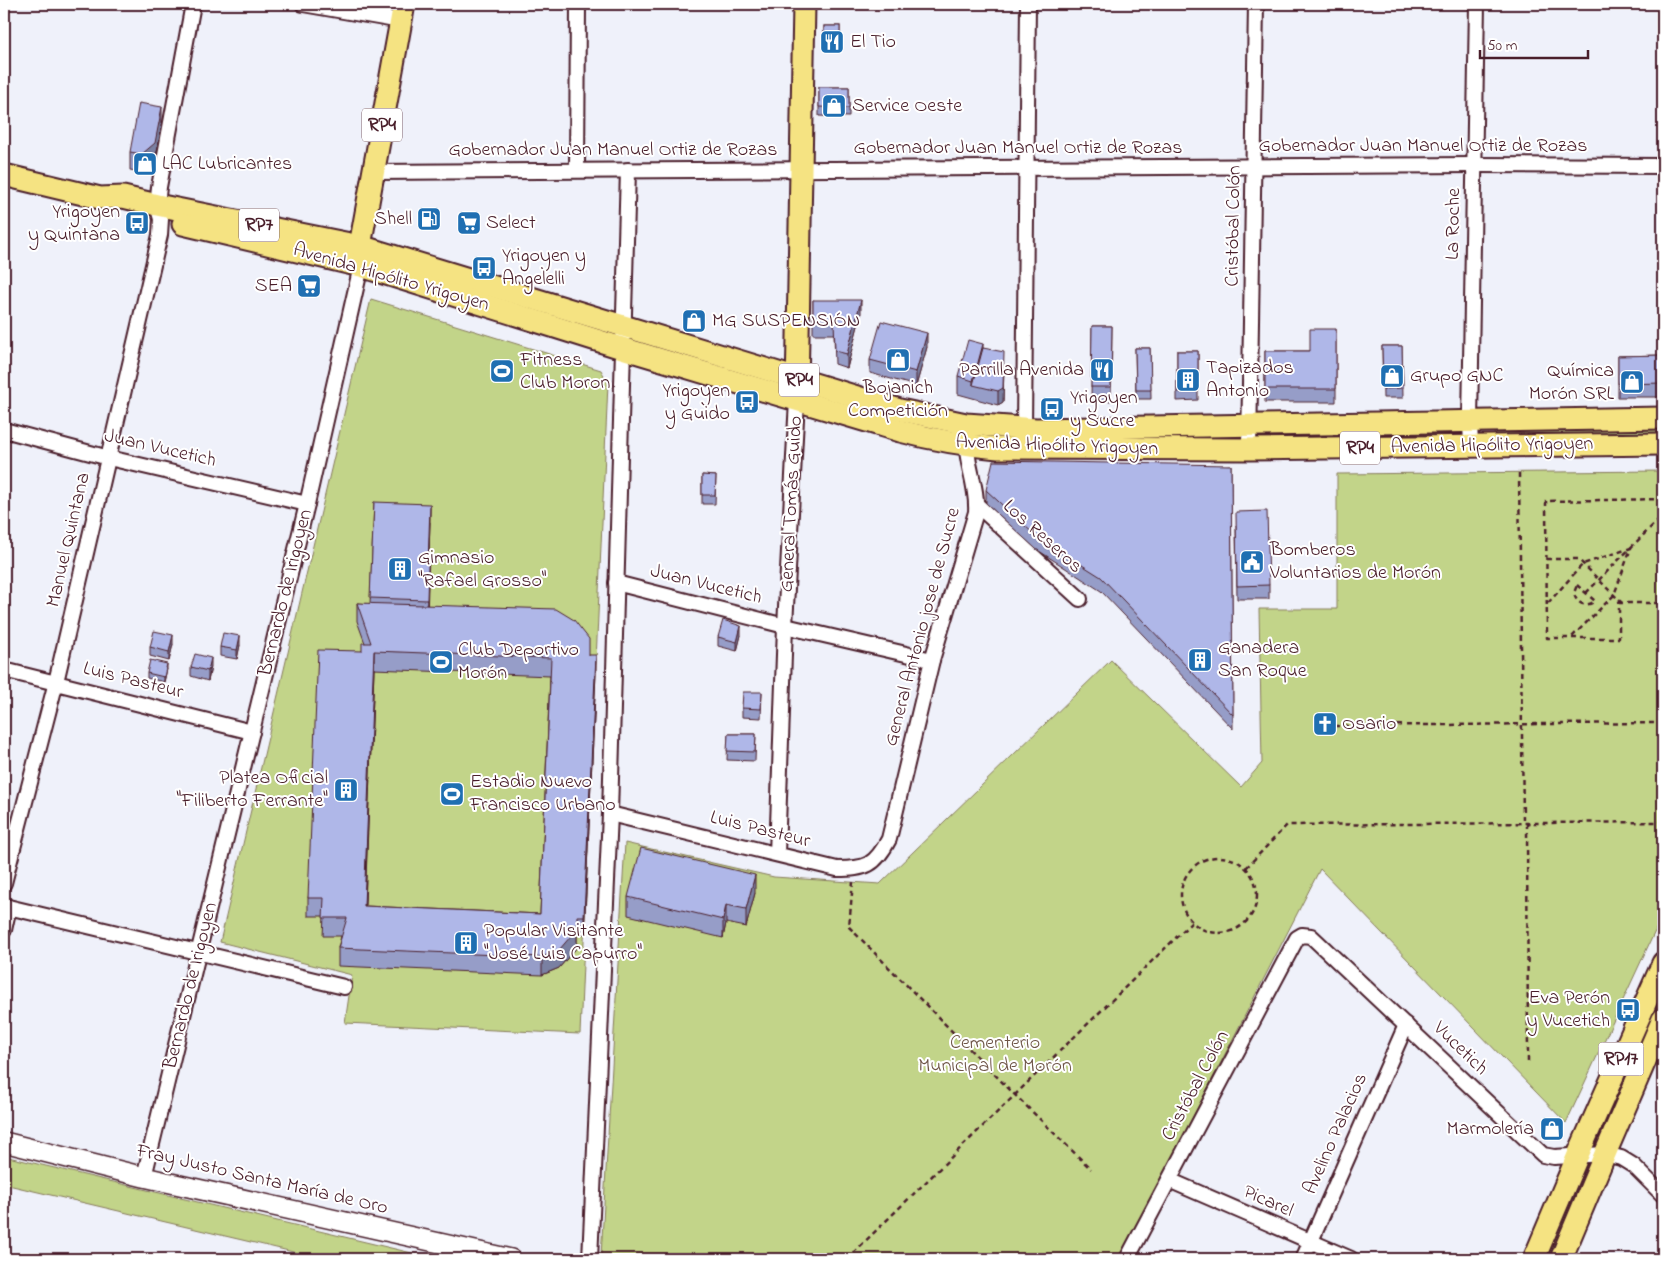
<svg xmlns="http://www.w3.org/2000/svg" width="1667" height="1263" font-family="'Indie Flower',sans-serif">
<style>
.green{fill:#c2d489;stroke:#867a5a}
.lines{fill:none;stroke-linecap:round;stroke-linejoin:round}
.street-casing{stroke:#4a1f2b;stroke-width:18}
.secondary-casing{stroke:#4a1f2b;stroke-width:22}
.primary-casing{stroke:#4a1f2b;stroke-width:25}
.path{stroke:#4a1f2b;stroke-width:2.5;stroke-dasharray:5 4;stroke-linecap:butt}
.street{stroke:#fff;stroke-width:14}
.secondary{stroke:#fff;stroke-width:19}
.primary{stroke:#f5e382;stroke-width:21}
.wall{fill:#969dc8;stroke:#4a1f2b;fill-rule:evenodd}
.shaded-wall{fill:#7a80a2;stroke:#4a1f2b}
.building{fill:#afb7e8;stroke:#4a1f2b;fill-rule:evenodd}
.labels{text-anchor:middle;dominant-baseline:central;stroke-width:4;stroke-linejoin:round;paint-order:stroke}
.shield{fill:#fff;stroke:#80626b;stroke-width:1}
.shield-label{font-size:19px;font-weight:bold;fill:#4a1f2b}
.poi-label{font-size:20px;fill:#4a1f2b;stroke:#fff;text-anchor:start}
.street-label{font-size:20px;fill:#4a1f2b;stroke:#fff}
.park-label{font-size:20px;fill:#6e5547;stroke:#fff}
</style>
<rect width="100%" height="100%" fill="#eff1fa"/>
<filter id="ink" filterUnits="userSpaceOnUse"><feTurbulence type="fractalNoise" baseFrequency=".02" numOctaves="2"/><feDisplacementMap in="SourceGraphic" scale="10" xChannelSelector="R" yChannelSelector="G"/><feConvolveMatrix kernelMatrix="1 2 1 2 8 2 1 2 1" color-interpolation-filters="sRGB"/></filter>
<g filter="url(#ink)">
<g class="green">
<path d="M371 299 601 370 608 383 580 1034 345 1023 352 975 220 942Z"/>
<path d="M1663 429V434L1494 437V431Z"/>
<path d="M1456 432 1455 437 1287 439V434Z"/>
<path d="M1663 471V914L1566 1123 1320 869 1120 1259H604L601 1256 625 843 774 877 880 884 1111 660 1241 787 1262 763 1259 609H1337V474Z"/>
<path d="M1663 987V997L1604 1130 1601 1128Z"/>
<path d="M4 1156 437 1259H323L4 1184Z"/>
<path d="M1570 1200 1574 1204 1550 1259H1545Z"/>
</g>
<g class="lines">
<defs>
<g id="street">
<path d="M303 4 401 21"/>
<path d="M577 170 578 4"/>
<path d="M373 172 1475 165 1663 166"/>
<path d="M1024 429 1028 4"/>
<path d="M4 430 109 458 307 504"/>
<path d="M1471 446 1470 422 1477 4"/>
<path d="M1249 449 1256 4"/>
<path d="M976 504 1080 599"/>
<path d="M616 583 785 626 932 660"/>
<path d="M4 670 252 732"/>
<path d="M610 814 837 869C866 869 875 866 889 839L932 660 976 512C978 486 965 462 966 436"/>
<path d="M777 854 785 626 797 400"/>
<path d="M4 883 56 682 160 235 161 219 157 205 159 187 193 4"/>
<path d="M4 906 344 987"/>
<path d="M4 930 9 907"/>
<path d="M144 1177 307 504 361 266"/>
<path d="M1169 1180 1351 1259"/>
<path d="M590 1259 610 814 628 170"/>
<path d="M1127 1259 1297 938 1302 935 1311 936 1543 1155 1554 1157 1605 1154 1621 1158 1634 1166 1663 1195"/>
<path d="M1303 1259 1406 1025"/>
</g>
<path id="secondary" d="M4 1142 144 1177 511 1259"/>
<g id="primary">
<path d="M4 175 100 198 123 197 157 205 360 246 900 410 966 424 1036 429 1663 418"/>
<path d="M183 224 361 266 622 348 900 431C935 440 962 445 998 448L1249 449 1663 444"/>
<path d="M360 246 404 4"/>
<path d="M797 392 804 4"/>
<path d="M1534 1259 1578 1155 1663 963"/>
<path d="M1561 1259 1605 1154 1663 1019"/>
</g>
</defs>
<use href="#street" class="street-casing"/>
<use href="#secondary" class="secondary-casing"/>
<use href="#primary" class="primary-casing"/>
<g class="path">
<path d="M1519 473 1523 823"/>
<path d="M1663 499 1546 501 1547 638H1619V603H1663"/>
<path d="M1546 559H1578L1622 603"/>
<path d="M1577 585 1595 601C1586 608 1576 604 1574 593Z"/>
<path d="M1586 593 1663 515"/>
<path d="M1548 603 1583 564 1631 548 1614 595 1571 638"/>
<path d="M1325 726 1663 723"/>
<path d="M1527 823 1528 1063"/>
<circle cx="1219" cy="895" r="38"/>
<path d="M1246 868 1287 825 1663 822"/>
<path d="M853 882 849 927 1015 1095 1091 1169"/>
<path d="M847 1259 1192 922"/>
</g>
<use href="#street" class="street"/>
<use href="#secondary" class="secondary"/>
<use href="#primary" class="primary"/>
</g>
<g class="wall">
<rect x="824" y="26" width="16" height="24"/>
<path d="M819 87H849V117L819 116Z"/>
<path d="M162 125 155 161 142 172 130 170V152Z"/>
<path d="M813 300 861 314 847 368 835 364 834 334H813Z"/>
<path d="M1092 326H1112L1111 401H1091Z"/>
<path d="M1336 329V402H1265V351H1310Z"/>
<path d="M1382 346H1402L1403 398H1383Z"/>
<path d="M927 347 916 386 870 373V360Z"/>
<path d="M983 348 1004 365 1003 402 998 405 958 394V376Z"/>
<path d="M1135 348H1150L1151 399H1136Z"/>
<path d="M1177 351H1198V400L1177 401Z"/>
<path d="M1663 355V397H1618V356Z"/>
<path d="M1231 465 1233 729 1101 591 1036 549 986 503V490Z"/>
<path d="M702 475 716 476 715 504H702Z"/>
<path d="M374 502 430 522 427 605 589 655 596 673 584 934H577V947L559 968 542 975 338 966V948L341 936H323L324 916H308V898L362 651 365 643 357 621V603L370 604ZM374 669 550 676 540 914 365 906Z"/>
<path d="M1236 525 1269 585V599H1237Z"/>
<path d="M741 635 737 651 718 646V637Z"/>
<path d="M173 644 169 661 150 656V647Z"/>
<path d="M240 645 237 659 220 656V647Z"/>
<path d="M191 667H211L208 681 191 676Z"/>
<path d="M167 669 164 682 147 678V673Z"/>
<path d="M762 692 761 718 742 717V708Z"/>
<path d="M728 734H756L755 761 727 760Z"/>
<path d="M755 893 746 927 726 923 723 938 628 915V897Z"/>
</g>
<g class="shaded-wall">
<path d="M162 107V125L155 161 142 172V154Z"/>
<path d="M861 300V314L847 368V354Z"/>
<path d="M927 333V347L916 386V372Z"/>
<path d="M983 344V362L973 385V381Z"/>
<path d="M1004 365 1003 402 998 405V391Z"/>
<path d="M430 504V522L427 618V600Z"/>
<path d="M741 626V635L737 651V642Z"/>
<path d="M173 635V644L169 661V652Z"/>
<path d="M240 636V645L237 659V650Z"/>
<path d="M374 651V669L364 924V906Z"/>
<path d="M596 655V673L584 934V916Z"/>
<path d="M211 658V667L208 681V671Z"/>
<path d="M167 664V669L164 682V677Z"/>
<path d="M755 875V893L746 927V909Z"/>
<path d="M726 905V923L723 938V920Z"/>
<path d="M577 929V947L559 968 542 975V957Z"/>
</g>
<g class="building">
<rect x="824" y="26" width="16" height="15"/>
<path d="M819 87H849V108L819 107Z"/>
<path d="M139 103 162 107 155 143 142 154 130 152Z"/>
<path d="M813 300H861L847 354 835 351 834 320 813 321Z"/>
<path d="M881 321 927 333 916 372 870 360Z"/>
<path d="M1092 326H1112L1111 387H1091Z"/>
<path d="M1310 329H1336V389H1265V351H1310Z"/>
<path d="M968 340 983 344 973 381 958 376Z"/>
<path d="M1382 346H1402L1403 388 1383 389Z"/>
<path d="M983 348 1004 352 1003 388 998 391 973 385Z"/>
<path d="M1135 348H1150L1151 390H1136Z"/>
<path d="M1177 351H1198V391L1177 392Z"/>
<path d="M1663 355V383L1618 384V356Z"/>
<path d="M993 461 1231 465 1233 715 1101 577 1036 536 986 490Z"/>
<path d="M702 475 716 476 715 495H702Z"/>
<path d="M374 502 430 504 427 600 370 598Z"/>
<path d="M1267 511 1269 585 1237 586 1236 512Z"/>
<path d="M357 603 556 609 574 620 589 639V655H596L584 916H577V929L559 950 542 957 338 948 347 918H323L324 898H308L318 650 362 651V643H371ZM374 651 551 658 540 914 364 906Z"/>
<path d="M723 620 741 626 737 642 718 637Z"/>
<path d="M154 631 173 635 169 652 150 647Z"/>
<path d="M223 633 240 636 237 650 220 647Z"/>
<path d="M195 654 211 658 208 671 191 667Z"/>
<path d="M150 660 167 664 164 677 147 673Z"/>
<path d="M743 692H762L761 709 742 708Z"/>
<path d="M728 734H756L755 752 727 751Z"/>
<path d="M641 848 755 875 746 909 726 905 723 920 628 897Z"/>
</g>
</g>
<defs>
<symbol id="restaurant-square" viewBox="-11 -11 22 22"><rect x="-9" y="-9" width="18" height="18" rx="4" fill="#1f6fb2" stroke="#fff"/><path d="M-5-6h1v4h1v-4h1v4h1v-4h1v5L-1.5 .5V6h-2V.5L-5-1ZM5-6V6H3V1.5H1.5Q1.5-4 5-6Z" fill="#fff"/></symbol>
<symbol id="shop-square" viewBox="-11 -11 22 22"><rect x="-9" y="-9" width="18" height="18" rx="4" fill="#1f6fb2" stroke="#fff"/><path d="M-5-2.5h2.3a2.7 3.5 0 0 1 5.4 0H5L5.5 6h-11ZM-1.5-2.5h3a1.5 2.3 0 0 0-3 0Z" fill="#fff"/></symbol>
<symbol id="fuel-square" viewBox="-11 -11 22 22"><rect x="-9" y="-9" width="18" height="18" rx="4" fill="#1f6fb2" stroke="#fff"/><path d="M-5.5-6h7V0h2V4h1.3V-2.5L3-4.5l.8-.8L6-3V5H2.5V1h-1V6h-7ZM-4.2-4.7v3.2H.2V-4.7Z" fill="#fff"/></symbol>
<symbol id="bus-square" viewBox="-11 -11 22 22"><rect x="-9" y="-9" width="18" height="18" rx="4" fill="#1f6fb2" stroke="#fff"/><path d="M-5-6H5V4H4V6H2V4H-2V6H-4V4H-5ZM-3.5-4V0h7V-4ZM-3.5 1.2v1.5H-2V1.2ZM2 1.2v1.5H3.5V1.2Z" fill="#fff"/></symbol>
<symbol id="supermarket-square" viewBox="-11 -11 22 22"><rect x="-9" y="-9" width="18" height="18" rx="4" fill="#1f6fb2" stroke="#fff"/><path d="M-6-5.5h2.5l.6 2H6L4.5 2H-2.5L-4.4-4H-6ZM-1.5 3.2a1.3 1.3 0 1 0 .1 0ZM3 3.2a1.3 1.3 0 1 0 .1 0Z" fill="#fff"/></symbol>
<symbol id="stadium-square" viewBox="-11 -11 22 22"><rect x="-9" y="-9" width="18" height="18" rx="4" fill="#1f6fb2" stroke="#fff"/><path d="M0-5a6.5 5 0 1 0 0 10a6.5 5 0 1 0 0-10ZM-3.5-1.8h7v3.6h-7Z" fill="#fff"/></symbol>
<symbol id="building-square" viewBox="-11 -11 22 22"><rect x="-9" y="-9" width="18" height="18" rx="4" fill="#1f6fb2" stroke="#fff"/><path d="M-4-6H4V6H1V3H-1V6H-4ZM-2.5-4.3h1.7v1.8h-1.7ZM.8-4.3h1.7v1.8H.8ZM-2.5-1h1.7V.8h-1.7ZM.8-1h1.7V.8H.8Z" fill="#fff"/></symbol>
<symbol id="civic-square" viewBox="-11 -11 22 22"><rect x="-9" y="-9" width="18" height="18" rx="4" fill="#1f6fb2" stroke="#fff"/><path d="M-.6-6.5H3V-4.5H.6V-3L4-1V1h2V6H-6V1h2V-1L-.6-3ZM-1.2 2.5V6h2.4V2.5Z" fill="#fff"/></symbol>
<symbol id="church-square" viewBox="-11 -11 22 22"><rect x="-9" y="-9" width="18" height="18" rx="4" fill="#1f6fb2" stroke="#fff"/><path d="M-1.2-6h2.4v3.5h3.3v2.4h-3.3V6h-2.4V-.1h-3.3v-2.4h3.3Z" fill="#fff"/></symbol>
</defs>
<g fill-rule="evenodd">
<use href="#restaurant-square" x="818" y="28" width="28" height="28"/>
<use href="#shop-square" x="820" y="92" width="28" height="28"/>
<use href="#shop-square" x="131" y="150" width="28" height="28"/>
<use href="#fuel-square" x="415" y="205" width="28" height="28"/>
<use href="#bus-square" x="123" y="209" width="28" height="28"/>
<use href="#supermarket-square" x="455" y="209" width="28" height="28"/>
<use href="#bus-square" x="470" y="254" width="28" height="28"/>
<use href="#supermarket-square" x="295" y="272" width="28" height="28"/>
<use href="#shop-square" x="680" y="307" width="28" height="28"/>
<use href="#shop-square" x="884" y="346" width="28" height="28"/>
<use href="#restaurant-square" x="1088" y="356" width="28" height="28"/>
<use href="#stadium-square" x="488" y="357" width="28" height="28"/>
<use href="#shop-square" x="1378" y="362" width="28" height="28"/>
<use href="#building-square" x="1174" y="366" width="28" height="28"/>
<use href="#shop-square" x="1618" y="368" width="28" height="28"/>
<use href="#bus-square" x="733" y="388" width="28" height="28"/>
<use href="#bus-square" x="1038" y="395" width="28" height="28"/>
<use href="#civic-square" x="1238" y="548" width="28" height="28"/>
<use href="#building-square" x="386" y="555" width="28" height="28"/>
<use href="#building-square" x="1186" y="646" width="28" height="28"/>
<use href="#stadium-square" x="427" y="648" width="28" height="28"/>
<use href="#church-square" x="1311" y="710" width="28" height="28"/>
<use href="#building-square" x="332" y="776" width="28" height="28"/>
<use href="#stadium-square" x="438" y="780" width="28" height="28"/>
<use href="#building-square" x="452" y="929" width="28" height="28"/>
<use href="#bus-square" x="1614" y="996" width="28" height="28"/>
<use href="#shop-square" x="1538" y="1115" width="28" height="28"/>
</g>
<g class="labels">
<g class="shield">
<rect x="362" y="108.5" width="40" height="33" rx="4"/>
<rect x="239" y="208.5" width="40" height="33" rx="4"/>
<rect x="779" y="363.5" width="40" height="33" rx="4"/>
<rect x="1340" y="431.5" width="40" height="33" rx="4"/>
<rect x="1598.5" y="1042.5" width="45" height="33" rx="4"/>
</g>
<g class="shield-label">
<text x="382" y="125">RP4</text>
<text x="259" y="225">RP7</text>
<text x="799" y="380">RP4</text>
<text x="1360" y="448">RP4</text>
<text x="1621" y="1059">RP17</text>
</g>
<g class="poi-label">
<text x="850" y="42">El Tio</text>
<text x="852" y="106">Service Oeste</text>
<text x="162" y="164">LAC Lubricantes</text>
<text x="120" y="212" text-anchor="end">Yrigoyen<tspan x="120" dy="23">y Quintana</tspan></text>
<text x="412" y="219" text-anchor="end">Shell</text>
<text x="486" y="223">Select</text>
<text x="502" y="256">Yrigoyen y<tspan x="502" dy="23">Angelelli</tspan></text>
<text x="292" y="286" text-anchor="end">SEA</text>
<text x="712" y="321">MG SUSPENSIÓN</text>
<text x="520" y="360">Fitness<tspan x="520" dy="23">Club Moron</tspan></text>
<text x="1206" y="368">Tapizados<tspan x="1206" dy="23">Antonio</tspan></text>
<text x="1084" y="370" text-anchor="end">Parrilla Avenida</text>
<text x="1614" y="371" text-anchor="end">Química<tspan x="1614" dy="23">Morón SRL</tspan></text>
<text x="1410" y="376">Grupo GNC</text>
<text x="898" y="388" text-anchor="middle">Bojanich<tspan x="898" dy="23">Competición</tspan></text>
<text x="730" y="391" text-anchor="end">Yrigoyen<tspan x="730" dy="23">y Guido</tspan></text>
<text x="1070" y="398">Yrigoyen<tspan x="1070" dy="23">y Sucre</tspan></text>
<text x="1270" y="550">Bomberos<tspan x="1270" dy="23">Voluntarios de Morón</tspan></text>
<text x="418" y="558">Gimnasio<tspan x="418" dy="23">"Rafael Grosso"</tspan></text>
<text x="1218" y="648">Ganadera<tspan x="1218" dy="23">San Roque</tspan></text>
<text x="458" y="650">Club Deportivo<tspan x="458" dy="23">Morón</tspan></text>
<text x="1342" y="724">Osario</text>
<text x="328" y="778" text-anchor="end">Platea Oficial<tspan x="328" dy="23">"Filiberto Ferrante"</tspan></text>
<text x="470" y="782">Estadio Nuevo<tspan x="470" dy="23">Francisco Urbano</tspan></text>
<text x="484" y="931">Popular Visitante<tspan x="484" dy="23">"José Luis Capurro"</tspan></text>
<text x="1610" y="998" text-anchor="end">Eva Perón<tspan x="1610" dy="23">y Vucetich</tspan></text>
<text x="1534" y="1129" text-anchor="end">Marmolería</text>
</g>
<g class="street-label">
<text x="1423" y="146">Gobernador Juan Manuel Ortiz de Rozas</text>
<text x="1018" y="148">Gobernador Juan Manuel Ortiz de Rozas</text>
<text x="613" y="150">Gobernador Juan Manuel Ortiz de Rozas</text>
<text transform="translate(1454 224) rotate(-89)">La Roche</text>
<text transform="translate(1234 226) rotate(-89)">Cristóbal Colón</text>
<text transform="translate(391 278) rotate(16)">Avenida Hipólito Yrigoyen</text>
<text transform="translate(1057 446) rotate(2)">Avenida Hipólito Yrigoyen</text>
<text transform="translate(1492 446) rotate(-1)">Avenida Hipólito Yrigoyen</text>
<text transform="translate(160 449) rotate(13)">Juan Vucetich</text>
<text transform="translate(792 504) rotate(-87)">General Tomás Guido</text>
<text transform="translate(1042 537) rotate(42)">Los Reseros</text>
<text transform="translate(69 540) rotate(-77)">Manuel Quintana</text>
<text transform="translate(706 585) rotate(14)">Juan Vucetich</text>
<text transform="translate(286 593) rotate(-76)">Bernardo de Irigoyen</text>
<text transform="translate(923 627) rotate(-75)">General Antonio jose de Sucre</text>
<text transform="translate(133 681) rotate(14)">Luis Pasteur</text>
<text transform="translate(760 830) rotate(14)">Luis Pasteur</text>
<text transform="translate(191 986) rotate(-76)">Bernardo de Irigoyen</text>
<text transform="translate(1460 1049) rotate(44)">Vucetich</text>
<text transform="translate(1196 1086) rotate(-62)">Cristóbal Colón</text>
<text transform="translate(1336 1134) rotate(-66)">Avelino Palacios</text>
<text transform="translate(262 1180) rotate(13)">Fray Justo Santa María de Oro</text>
<text transform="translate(1268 1202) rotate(24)">Picarel</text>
</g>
<g class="park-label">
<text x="995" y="1043">Cementerio<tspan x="995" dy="23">Municipal de Morón</tspan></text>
</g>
</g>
<rect width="1667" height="1263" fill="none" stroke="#fff" stroke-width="20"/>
<rect x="10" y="10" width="1647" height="1243" fill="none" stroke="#4a1f2b" stroke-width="2" filter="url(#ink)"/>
<path d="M1480 50v8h108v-8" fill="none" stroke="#4a1f2b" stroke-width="2.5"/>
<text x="1487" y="50" font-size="15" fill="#4a1f2b" stroke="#ffffff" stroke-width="4" paint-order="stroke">50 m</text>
</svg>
